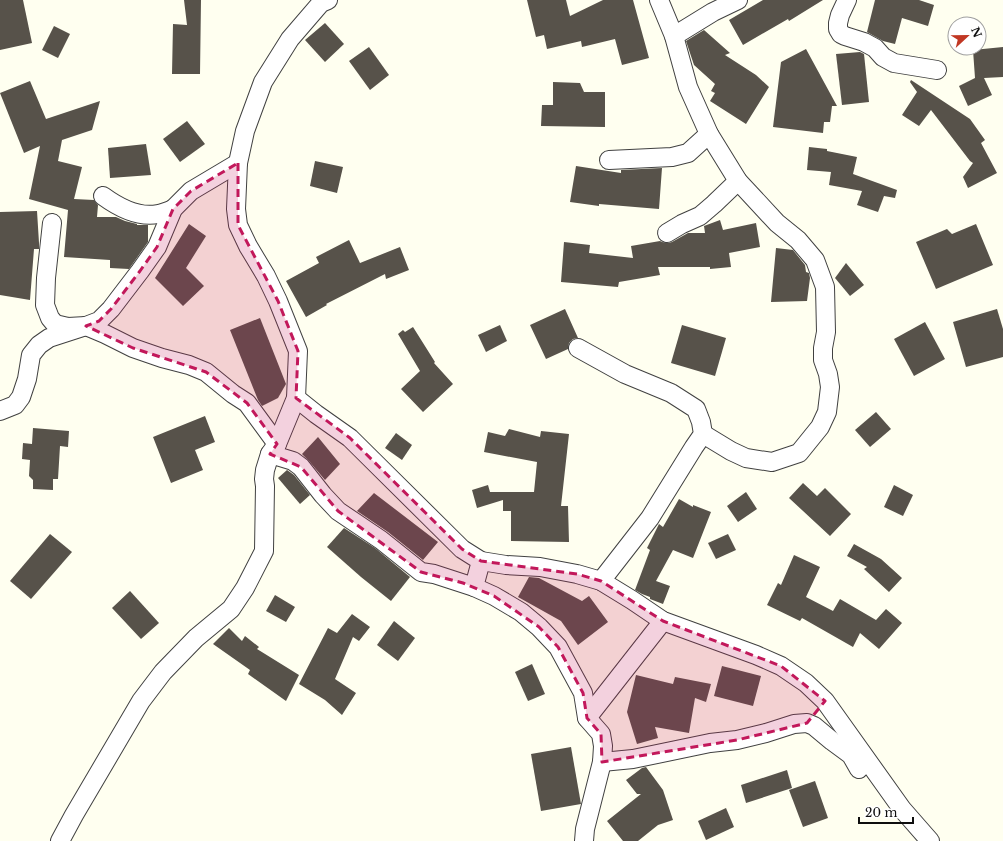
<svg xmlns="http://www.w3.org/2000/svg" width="1003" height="841" font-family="'Libre Baskerville',serif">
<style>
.building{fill:#57524a}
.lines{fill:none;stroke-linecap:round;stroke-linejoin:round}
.street-casing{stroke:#414141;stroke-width:20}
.street{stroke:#fff;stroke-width:18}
.marked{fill:#c2185b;fill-opacity:0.2;stroke:#c2185b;stroke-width:3;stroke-dasharray:8 5;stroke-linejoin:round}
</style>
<rect width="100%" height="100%" fill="#fffff0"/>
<g class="building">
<path d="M0 0H23L32 43 0 50Z"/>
<path d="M184 0H201L200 74H172L173 24 187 25Z"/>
<path d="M527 0H566L570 16 603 0H633L649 58 622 65 615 39 582 47 581 41 547 49 544 35 536 37Z"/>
<path d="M763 0H823L789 21 788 19 743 45 729 20Z"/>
<path d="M875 0H919L934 5 928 26 902 18 895 44 883 41 867 32Z"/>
<path d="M325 23 344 44 325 62 305 40Z"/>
<path d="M54 26 70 34 58 58 42 50Z"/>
<path d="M704 30 730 53 725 55 756 75 769 87 746 124 710 101 715 93 711 91 715 84 694 65 686 41Z"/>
<path d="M369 47 389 75 370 90 349 61Z"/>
<path d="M1003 47V77L984 78 992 95 968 106 959 86 975 78 973 50Z"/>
<path d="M806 49 837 106H832L830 122H824L823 133 773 127 781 62Z"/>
<path d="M860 52 864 54 869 102 842 105 836 54Z"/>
<path d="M911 80 970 119 985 140 981 143 997 173 968 188 963 177 973 163 970 161 931 110 919 126 902 115 917 92 910 82Z"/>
<path d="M30 81 46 119 100 101 92 130 62 140 58 161 82 167 74 199 94 200 98 205 97 217H116L125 221 137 224V225H148V242L129 269 110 268V260L64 257 68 210 29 199 40 146 24 153 0 93Z"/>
<path d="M553 82 580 83 584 92H605V127L541 126 542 105H553Z"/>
<path d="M187 121 205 144 180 162 163 139Z"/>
<path d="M146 144 151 175 110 178 108 148Z"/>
<path d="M809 147 827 149V151L857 157 853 174 897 190 895 198 884 196 878 212 857 205 862 191 829 185 831 172 807 170Z"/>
<path d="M315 161 343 167 337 193 310 186Z"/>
<path d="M576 166 621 173V170L662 168 659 209 599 204V206L570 202Z"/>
<path d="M37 211 39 243V249H34L30 300 0 295V212Z"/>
<path d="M720 220 723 230 756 223 760 247 729 253 731 267 710 269V267H658L660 275 619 282 618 287 561 282 564 242 590 245 589 253 633 258 631 246 660 241 662 242 668 243 672 242 688 233H705L704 226Z"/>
<path d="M189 224 206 236 186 268 204 286 183 306 155 278Z"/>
<path d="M976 224 993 265 936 289 916 242 947 229 952 234Z"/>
<path d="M349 240 360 263 400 247 409 270 386 279 385 274 326 304 327 305 306 317 286 281 319 263 316 257Z"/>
<path d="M776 248 793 250 805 265 806 272 809 273 810 278 807 301 771 302Z"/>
<path d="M846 263 864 285 850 296 835 278Z"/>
<path d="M565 309 578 338 573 339 569 343 568 349 546 359 530 325Z"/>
<path d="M997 309 1003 329V357L966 367 953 322Z"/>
<path d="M260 318 286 384 278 398 262 406 258 400 230 330Z"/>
<path d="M925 322 945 359 914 376 894 339Z"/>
<path d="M500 325 507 341 486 352 478 335Z"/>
<path d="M682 325 726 338 715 376 671 363Z"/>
<path d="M413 327 435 362 434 363 453 384 423 412 401 389 420 371 398 334 403 330 405 332Z"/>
<path d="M876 412 891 429 870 447 855 430Z"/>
<path d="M205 416 215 442 195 450 203 470 171 483 153 437Z"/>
<path d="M33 428 69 431 68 447 60 446 58 479H53V490L33 489V480L29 476 30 460 22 459 23 443 32 444Z"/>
<path d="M509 429 540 437 541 431 569 434 561 506H568L569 542 511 541V511H503V500L477 508 472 490 488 485 490 492H534L537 462 484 452 488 432 505 436Z"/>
<path d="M396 433 412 445 402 460 385 448Z"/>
<path d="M318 437 340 464 325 480 309 461 302 454Z"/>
<path d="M287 470 294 475 310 495 300 504 278 478Z"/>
<path d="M803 483 817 496 825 488 851 514 830 536 789 498Z"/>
<path d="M894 485 913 495 903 516 884 507Z"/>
<path d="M746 492 757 509 738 522 727 506Z"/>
<path d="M374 493 438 542 423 560 388 532 357 511Z"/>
<path d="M679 499 693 507V505L711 512 693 558 673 550 656 581 670 586 663 604 650 599V597L642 594 635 590 650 550 647 548 659 524 663 527Z"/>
<path d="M344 528 375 548 410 577 391 601 361 577 327 547Z"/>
<path d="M50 534 72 552 31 599 10 581Z"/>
<path d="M728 534 736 550 716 559 708 543Z"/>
<path d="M854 544 881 559 902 578 889 592 864 569 867 567 847 556Z"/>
<path d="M794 555 820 567 806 597 833 611 840 599 876 620 886 609 902 623 879 649 860 633 853 647 802 618 800 621 767 605 778 583 781 585Z"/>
<path d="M529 577 539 578 582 601 589 596 608 622 578 645 561 621 518 597Z"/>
<path d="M130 591 159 623 141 639 112 608Z"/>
<path d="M275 595 295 607 286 622 266 611Z"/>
<path d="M352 614 370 627 359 641 353 637 335 679 356 693 342 715 325 700 299 684 328 628 337 633Z"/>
<path d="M394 621 415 638 398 661 377 645Z"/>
<path d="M229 628 242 641 245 636 259 647 257 649 299 675 286 701 248 674 250 670 213 644Z"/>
<path d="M532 664 545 694 528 701 515 672Z"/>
<path d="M722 666 761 676 753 706 714 696Z"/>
<path d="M636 675 673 684 675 677 711 684 706 702 695 698 689 733 655 727 658 738 637 744 627 712Z"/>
<path d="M571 747 581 804 541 811 531 754Z"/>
<path d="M646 767 663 790 673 820 658 825 638 841H623L607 821 641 794H637L626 780 642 768Z"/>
<path d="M787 770 792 788 746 803 741 785Z"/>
<path d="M815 781 828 818 803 827 789 790Z"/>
<path d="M726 808 734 827 706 840 698 821Z"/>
</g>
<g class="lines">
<defs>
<g id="street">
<path d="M659 0 674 36 688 87 709 134 738 181 777 223 798 240 815 260 825 287 826 332 823 348V360L828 374 830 387 827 412 820 427 799 453 772 462 746 458 731 451 703 434"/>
<path d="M847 0 840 15 838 23V29L841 34 845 36 864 42 875 48 883 57 894 63 937 70"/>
<path d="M674 36 713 12 738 0"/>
<path d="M609 160 672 157 688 153 709 134"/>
<path d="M103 196C118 207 138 218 158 214 163 213 168 211 173 209"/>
<path d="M52 223 46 278 45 305 50 318 55 324 68 327 86 326 105 334 133 348 162 358 189 365 206 372 233 394 247 403 277 444"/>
<path d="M667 233 682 224 700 216 714 204 738 181"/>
<path d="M578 348 625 374 671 393 696 409 701 422 703 434 694 447 650 518 601 581"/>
<path d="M296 398 316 414 350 438 462 549 481 561 474 587 494 596 521 612 539 627 558 647 583 693 587 718 601 734 603 746 602 762 585 829 584 841"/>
<path d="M0 411 15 405 21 397 27 379 31 355 39 345 49 338 86 326 99 321 111 309 140 271 157 247 173 209 191 191 238 163"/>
<path d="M270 454 293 461 301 467 323 495 338 511 381 540 421 572 434 574 474 587"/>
<path d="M481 561 506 565 540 567 577 574 601 581 632 600 663 621 756 655 781 666 806 683 825 701 902 809 930 841"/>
<path d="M587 718 663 621"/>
<path d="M602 762 633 759 710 743 737 740 766 733 794 724 807 723 814 726 832 741 851 755 859 769"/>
<path d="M60 841 74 815 141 701 163 672 196 638 231 609 245 588 264 551 265 486 264 479 265 470 270 454 277 444 296 398 298 351 278 301 266 276 248 246 238 225 236 209 238 163 245 131 263 82 290 39 321 3 328 0"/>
</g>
</defs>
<use href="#street" class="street-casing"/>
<use href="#street" class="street"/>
</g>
<path class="marked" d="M238 163V225L278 301 298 351 296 398 350 438 462 549 481 561 577 574 601 581 663 621 781 666 825 701 807 723 737 740 602 762 601 734 587 718 583 693 558 647 539 627 494 596 463 583 421 572 338 511 301 467 270 454 277 444 247 403 206 372 133 348 86 326 99 321 111 309 140 271 157 247 173 209 191 191Z"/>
<g transform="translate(967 36) rotate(68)"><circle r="19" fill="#ffffff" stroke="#9f9f9f"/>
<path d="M0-3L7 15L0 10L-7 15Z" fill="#c13723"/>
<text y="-6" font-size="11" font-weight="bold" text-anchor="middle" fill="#0e0e0e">N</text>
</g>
<path d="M859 817v6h54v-6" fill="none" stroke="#0e0e0e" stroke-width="2"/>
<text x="865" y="817" font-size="12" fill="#0e0e0e" stroke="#ffffff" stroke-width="3" paint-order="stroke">20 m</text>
</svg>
